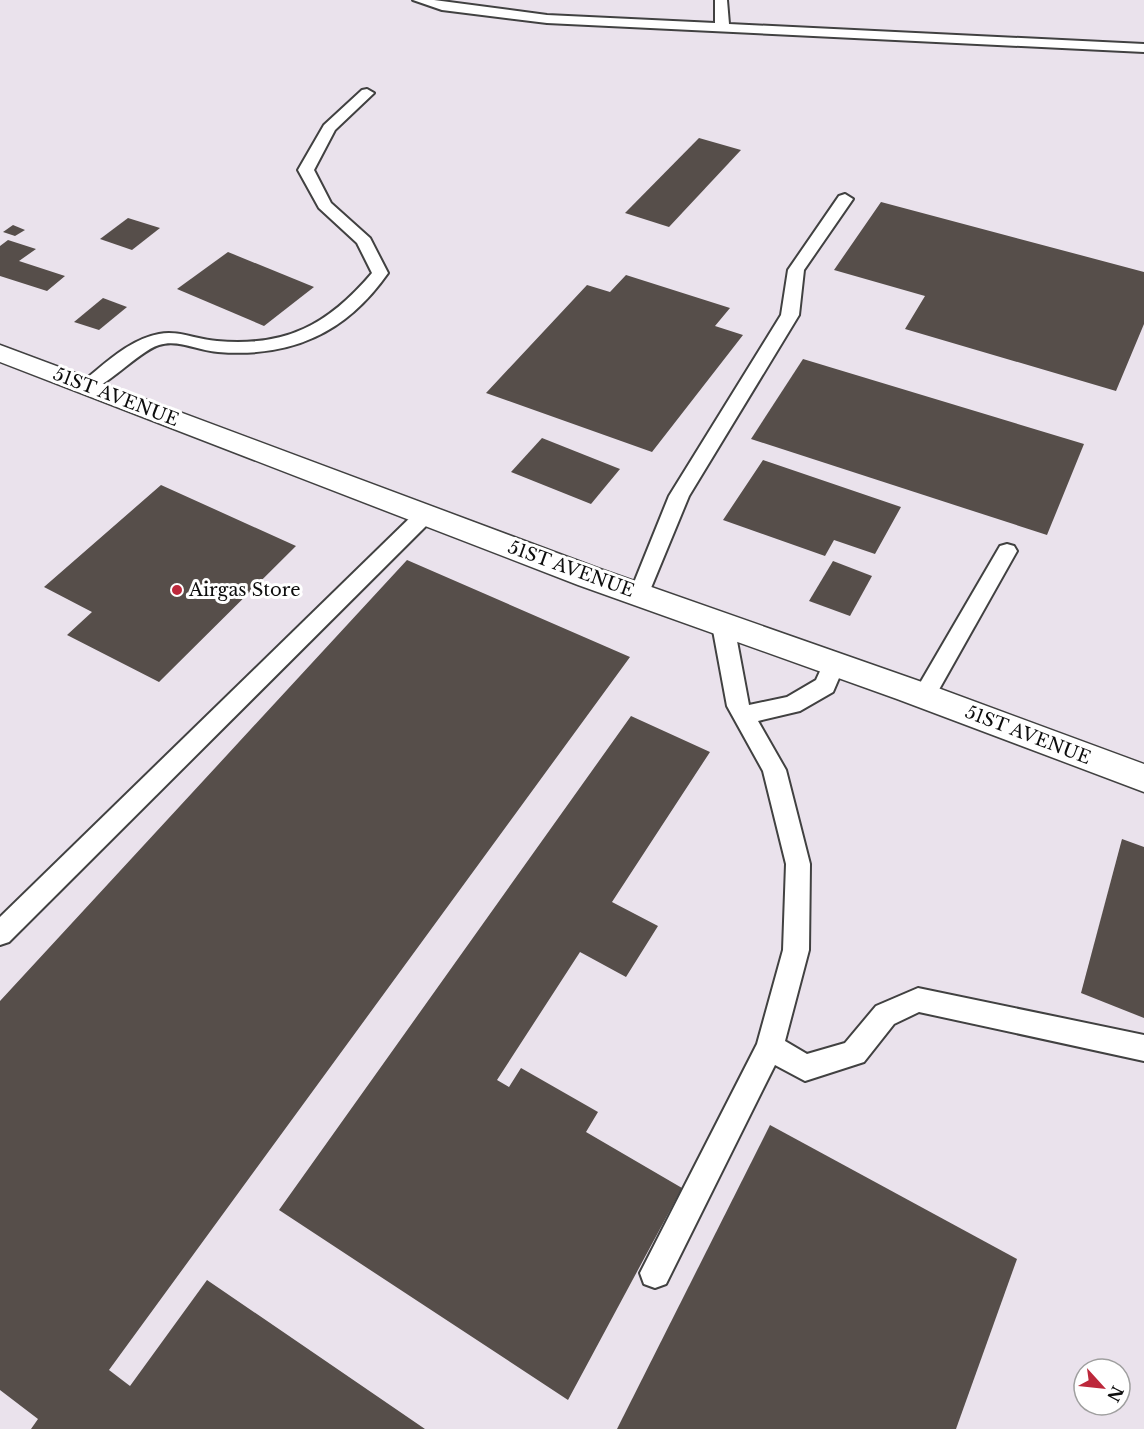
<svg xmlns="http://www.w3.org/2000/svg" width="1144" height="1429" font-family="'Libre Baskerville',serif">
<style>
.industrial{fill:#eae2ec;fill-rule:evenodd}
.building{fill:#564e4a}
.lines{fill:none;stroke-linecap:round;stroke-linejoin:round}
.service-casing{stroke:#414141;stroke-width:4}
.minor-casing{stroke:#414141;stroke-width:3}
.service{fill:#fff;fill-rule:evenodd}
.minor{fill:#fff;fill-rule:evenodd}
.poi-dot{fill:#bc283b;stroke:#fff;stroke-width:2}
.labels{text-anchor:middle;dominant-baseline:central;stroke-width:6;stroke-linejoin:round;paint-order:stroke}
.street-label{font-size:18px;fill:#0e0e0e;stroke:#fff}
.poi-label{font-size:18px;fill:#0e0e0e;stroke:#fff;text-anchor:start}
</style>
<rect width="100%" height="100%" fill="#fffaef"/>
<path class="industrial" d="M0 0H1144V1429H0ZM1084 1369H1120V1405H1084Z"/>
<g class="building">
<path d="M699 138 741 150 669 227 625 213Z"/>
<path d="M881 202 1144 272V324L1116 391 905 329 925 296 834 270Z"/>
<path d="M128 218 160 228 132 250 100 239Z"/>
<path d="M13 225 25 230 15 236 3 232Z"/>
<path d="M8 240 36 249 19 261 65 276 47 291 0 276V246Z"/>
<path d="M228 252 314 287 264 326 177 289Z"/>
<path d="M626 275 730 308 715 326 743 335 652 452 486 393 587 285 610 292Z"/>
<path d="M103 298 127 307 99 330 74 322Z"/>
<path d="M803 359 1084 444 1047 535 751 439Z"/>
<path d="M542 438 620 469 591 504 511 472Z"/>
<path d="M763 460 901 507 875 554 834 540 825 556 723 520Z"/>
<path d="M161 485 296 546 159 682 67 635 92 612 44 587Z"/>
<path d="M407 560 630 657 109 1370 130 1386 207 1280 425 1429H31L38 1419 0 1390V1001Z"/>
<path d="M833 561 872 576 850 616 809 601Z"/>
<path d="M631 716 710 752 612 902 658 926 626 977 580 952 497 1080 509 1087 521 1068 598 1112 586 1132 682 1188 568 1400 279 1210Z"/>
<path d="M1122 839 1144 847V1018L1081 993Z"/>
<path d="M770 1125 1017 1259 956 1429H617Z"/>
</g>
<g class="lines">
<defs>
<g id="service">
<path d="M413 0H434L547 15 715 23V0H727L729 24 1144 44V52L547 23 442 10Z"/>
<path d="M367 89 374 93 335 130 314 170 331 203 370 238 388 273C346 333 291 358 218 352 198 351 179 339 159 345 136 352 101 395 82 390L79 386 82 382C105 364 128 340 159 334 179 330 197 340 217 341 286 347 328 325 372 273L357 243 319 208 298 170 324 125 362 90Z"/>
<path d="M845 194 853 199 804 270 799 315 689 496 646 600 639 603 632 600 629 595 669 496 781 315 788 270 839 196Z"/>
<path d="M426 507 433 509 436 514 433 519 9 942 0 945V917L419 509Z"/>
<path d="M1007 544 1014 546 1017 551 932 702 924 705 916 702 913 696 916 690 1000 546Z"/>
<path d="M723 617 731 619 734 625 749 705 787 697 816 680 826 658 834 656 842 658 845 664 833 692 800 711 758 721 786 770 810 864 809 950 785 1041 807 1054 845 1043 876 1006 918 988 1144 1035V1061L919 1012 894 1024 864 1062 805 1081 775 1065 666 1284 655 1288 644 1284 640 1273 757 1044 783 950 786 864 763 771 727 706 712 625 715 619Z"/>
</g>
<path id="minor" d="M0 345 600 569 919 681 1144 764V792L897 699 578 585 0 362Z"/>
</defs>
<use href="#service" class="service-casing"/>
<use href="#minor" class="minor-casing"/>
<use href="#service" class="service"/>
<use href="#minor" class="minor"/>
</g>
<circle class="poi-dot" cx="177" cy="590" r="6"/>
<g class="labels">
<g class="street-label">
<text transform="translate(116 397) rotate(21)">51ST AVENUE</text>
<text transform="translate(571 569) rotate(20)">51ST AVENUE</text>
<text transform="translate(1028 735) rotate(21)">51ST AVENUE</text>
</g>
<g class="poi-label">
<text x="189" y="590">Airgas Store</text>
</g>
</g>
<g transform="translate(1102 1387) rotate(117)"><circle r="28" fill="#ffffff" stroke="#9f9f9f" stroke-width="1.5"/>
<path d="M0-4.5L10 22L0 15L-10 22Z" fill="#bc283b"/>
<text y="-9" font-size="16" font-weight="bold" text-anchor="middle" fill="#0e0e0e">N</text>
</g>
</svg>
